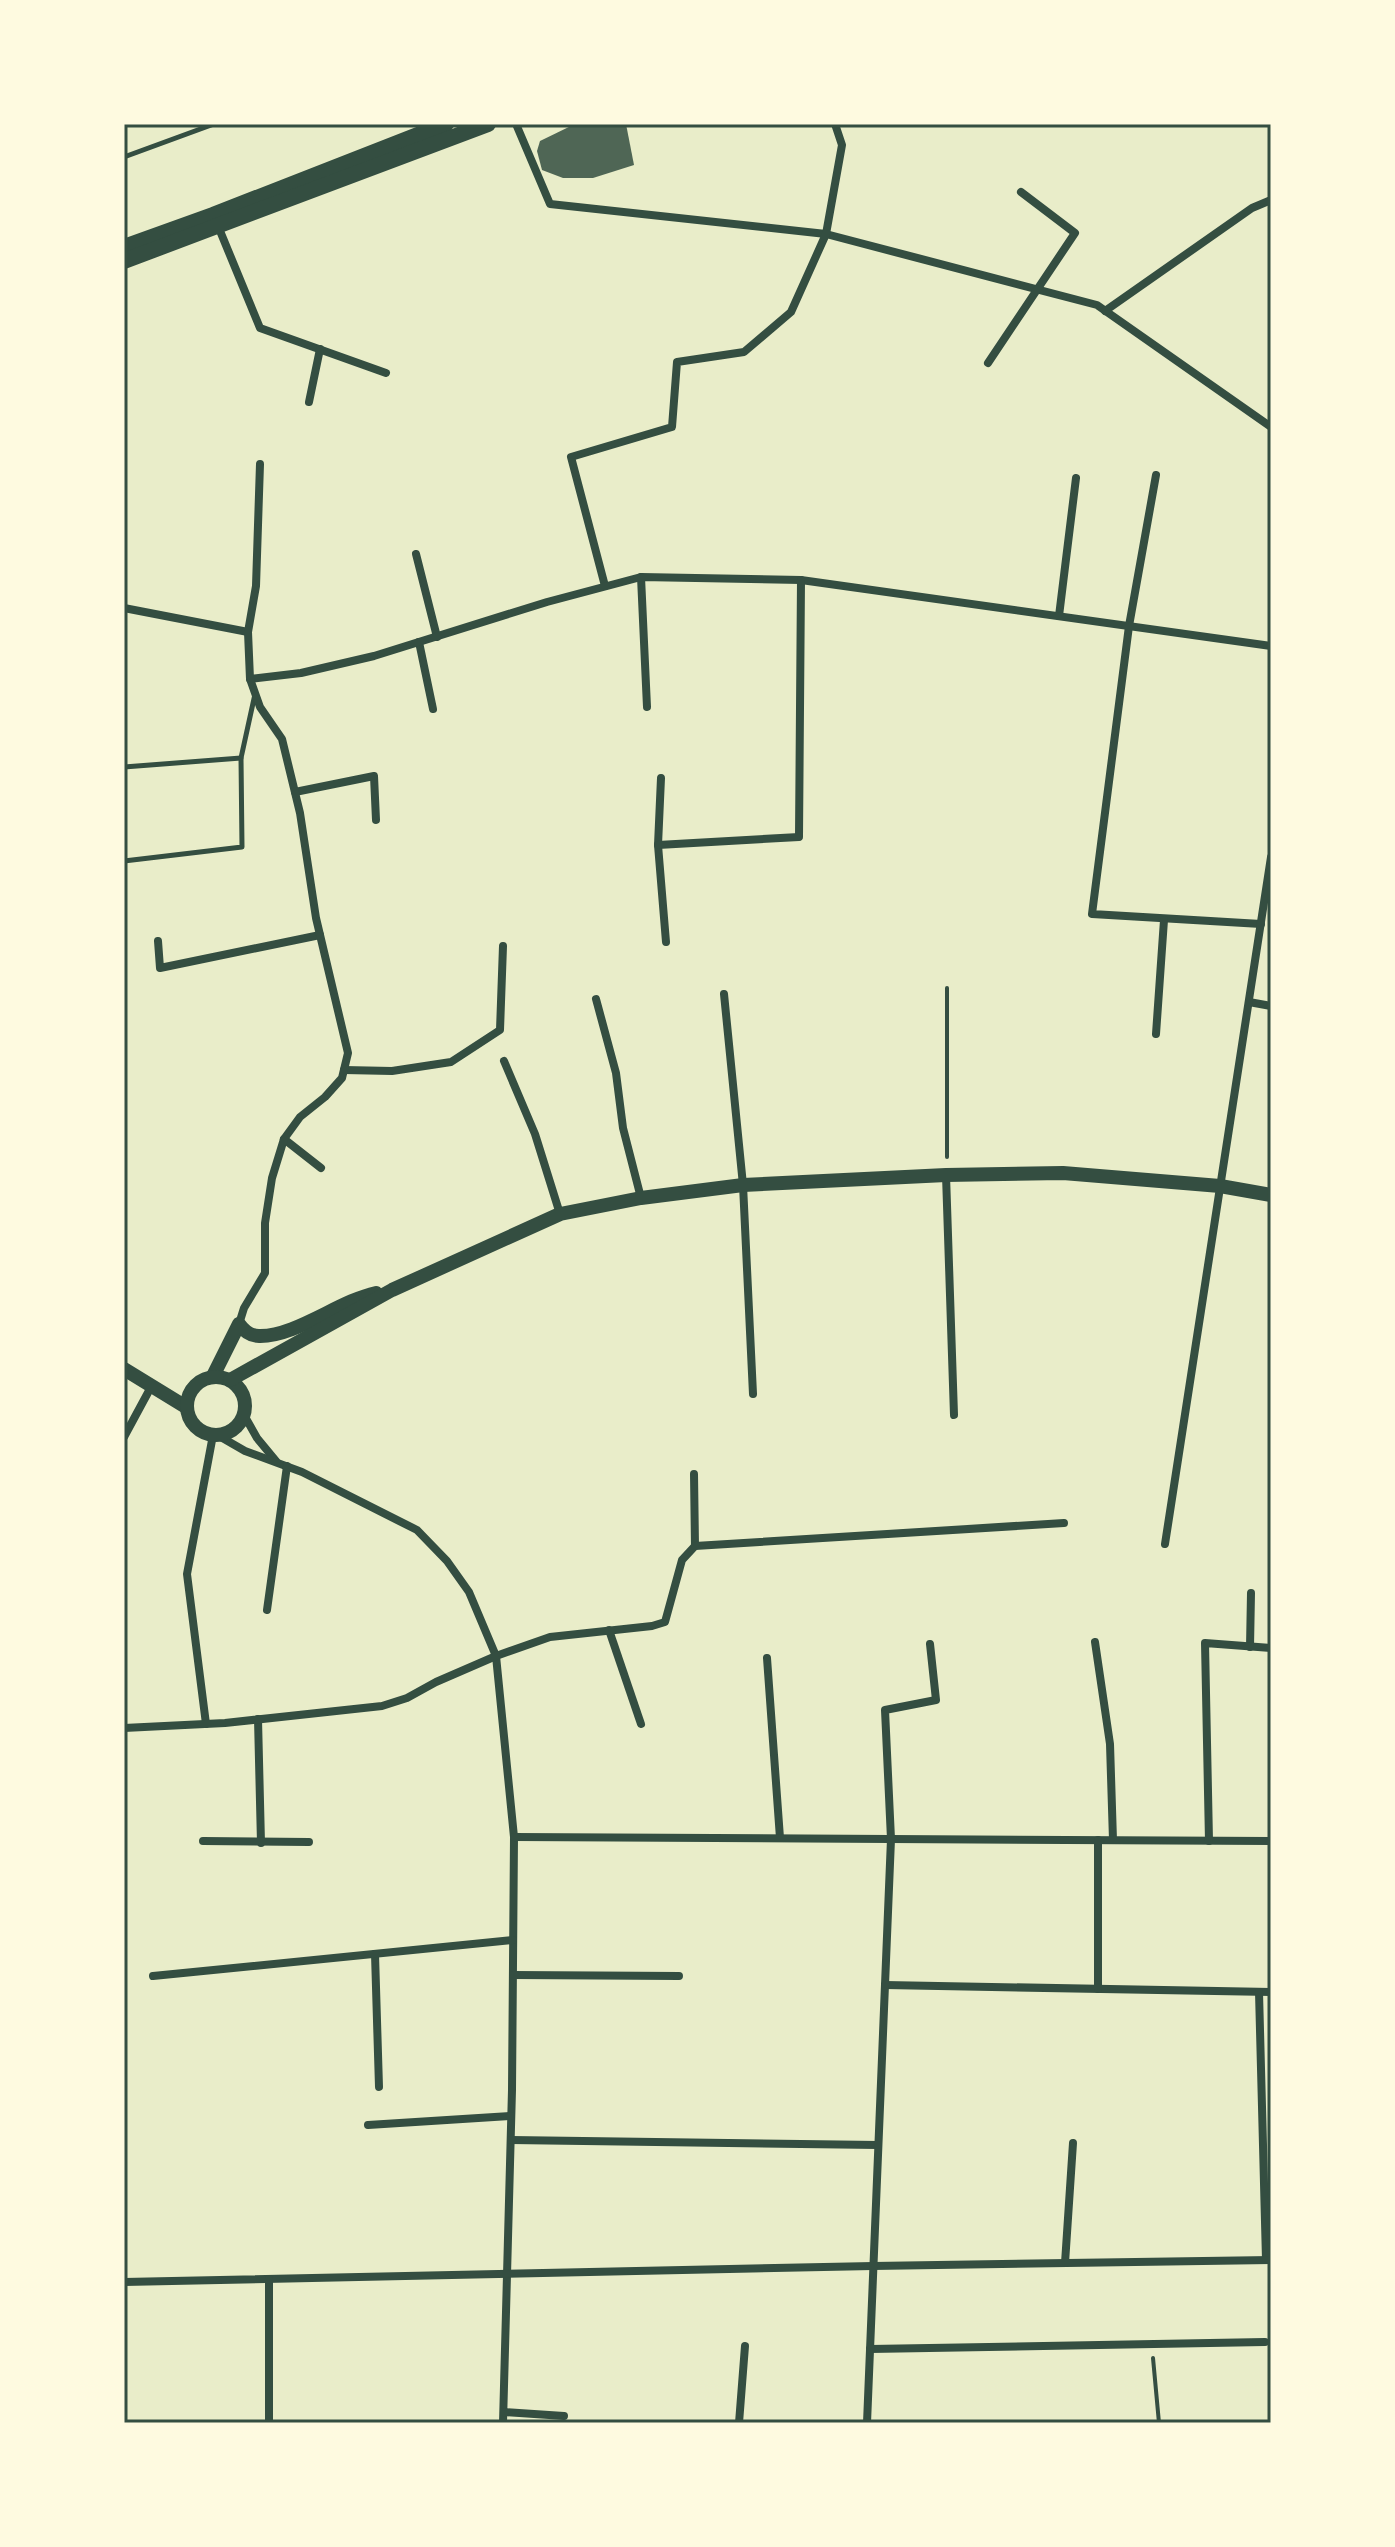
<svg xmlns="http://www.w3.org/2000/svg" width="1395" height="2547" font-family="'Times New Roman',serif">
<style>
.building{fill:#4f6655}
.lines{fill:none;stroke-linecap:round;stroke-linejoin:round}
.path{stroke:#344e41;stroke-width:4}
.service{stroke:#344e41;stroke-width:5}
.minor{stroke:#344e41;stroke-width:8}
.secondary{stroke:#344e41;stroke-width:14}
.primary{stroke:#344e41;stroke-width:16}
.neatline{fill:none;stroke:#344e41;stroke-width:3}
</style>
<rect width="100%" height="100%" fill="#e9edc9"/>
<path class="building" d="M575 124H626L634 165 593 178H563L542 170 537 151 540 141Z"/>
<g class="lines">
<g class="path">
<path d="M947 1157V988"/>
<path d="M1153 2358 1159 2423"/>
</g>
<g class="service">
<path d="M124 157 214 124"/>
<path d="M124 767 241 758"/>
<path d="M124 861 242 847 241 758 255 694"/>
</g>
<g class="minor">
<path d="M516 124 550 204 826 234 1097 305 1271 427"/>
<path d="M218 226 260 328 386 373"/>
<path d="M1105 311 1252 208 1271 200"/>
<path d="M988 363 1075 233 1021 192"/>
<path d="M309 402 320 349"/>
<path d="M1156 475 1129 626 1092 914 1261 924"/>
<path d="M416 554 437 637"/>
<path d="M641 577 647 707"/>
<path d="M605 586 571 457 672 427 677 362 744 352 791 312 826 234 842 145 835 124"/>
<path d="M124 608 248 632"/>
<path d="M1059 616 1076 478"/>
<path d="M419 642 433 709"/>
<path d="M250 679 301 673 374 656 547 602 641 577 801 580 1271 646"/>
<path d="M661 778 658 845 666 942"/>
<path d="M295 792 374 776 376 820"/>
<path d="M658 845 799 837 801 580"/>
<path d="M158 941 160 968 320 935"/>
<path d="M724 994 743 1185 753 1394"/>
<path d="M596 999 616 1073 623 1128 641 1198"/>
<path d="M1249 1002 1271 1006"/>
<path d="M1156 1034 1164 920"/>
<path d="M504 1061 535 1134 560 1214"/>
<path d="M344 1070 392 1071 451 1062 500 1030 503 946"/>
<path d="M284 1139 321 1168"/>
<path d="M946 1175 954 1415"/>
<path d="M239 1324 244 1308 265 1273V1223L272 1178 284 1139 300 1117 325 1097 342 1078 348 1053 316 918 300 813 282 739 260 707 250 679 248 632 256 586 260 464"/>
<path d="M244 1415 257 1438 276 1461"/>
<path d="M219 1436 245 1451 302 1472 417 1530 447 1561 469 1592 496 1656 514 1837 512 2090 503 2423"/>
<path d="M124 1437 151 1387"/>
<path d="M694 1474 695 1546"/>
<path d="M1165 1544 1271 857"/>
<path d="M267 1610 287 1466"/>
<path d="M609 1630 641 1724"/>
<path d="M1095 1642 1110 1744 1113 1840"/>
<path d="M1250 1647 1251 1593"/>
<path d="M767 1658 780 1838"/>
<path d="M258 1719 261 1843"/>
<path d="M206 1724 187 1574 213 1435"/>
<path d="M124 1728 225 1723 382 1706 407 1698 436 1682 496 1656 550 1637 652 1626 665 1622 682 1560 695 1546 1064 1523"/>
<path d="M514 1837 1271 1841"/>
<path d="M203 1841 309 1842"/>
<path d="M1209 1841 1205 1643 1271 1648"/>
<path d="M375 1954 379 2087"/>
<path d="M513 1975 679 1976"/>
<path d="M153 1976 513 1940"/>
<path d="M885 1985 1271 1992"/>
<path d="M1098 1989V1840"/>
<path d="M1259 1992 1266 2260"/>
<path d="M368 2125 511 2116"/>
<path d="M511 2140 878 2145"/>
<path d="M1065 2263 1073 2143"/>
<path d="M124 2282 873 2266 1271 2260"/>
<path d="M870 2349 1265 2342"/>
<path d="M504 2412 564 2416"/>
<path d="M269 2423V2279"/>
<path d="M739 2423 745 2346"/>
<path d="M867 2423 891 1839 885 1710 936 1700 930 1644"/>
</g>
<g class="secondary">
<path d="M124 1369 186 1407"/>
<path d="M213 1376 239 1324C244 1331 250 1336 259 1336 295 1337 339 1301 376 1293"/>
<circle cx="216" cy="1406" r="29"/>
<path d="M230 1380 392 1290 560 1214 641 1198 743 1185 946 1175 1063 1173 1220 1186 1271 1195"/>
</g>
<g class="primary">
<path d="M124 247 213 215 446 124"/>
<path d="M124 261 488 124"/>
</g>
</g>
<rect width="1395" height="2547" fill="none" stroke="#fefae0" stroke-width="252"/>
<rect x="126" y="126" width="1143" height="2295" class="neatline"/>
</svg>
